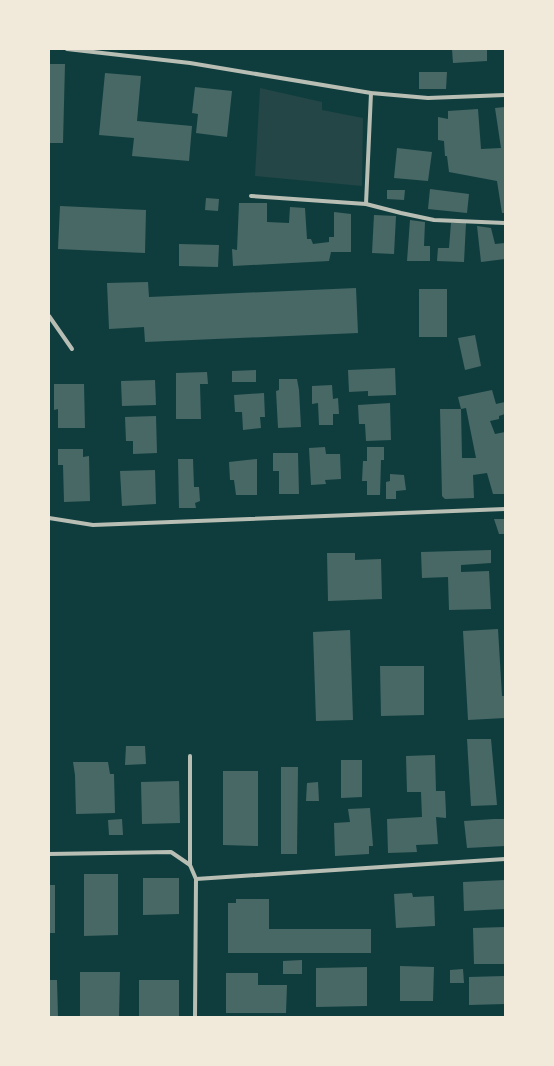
<svg xmlns="http://www.w3.org/2000/svg" width="554" height="1066" font-family="'Playfair Display',serif">
<style>
.green{fill:#244646}
.building{fill:#486865}
.lines{fill:none;stroke-linecap:round;stroke-linejoin:round}
.minor{stroke:#b8beb3;stroke-width:4}
</style>
<rect width="100%" height="100%" fill="#0f3d3e"/>
<path class="green" d="M260 88 322 102V110L363 118 362 186 255 176Z"/>
<g class="building">
<path d="M452 49H487V61L453 63Z"/>
<path d="M49 64H65L63 143H49Z"/>
<path d="M419 72H447L446 89H419Z"/>
<path d="M105 73 141 76 137 121 192 126 189 161 132 156 134 138 99 135Z"/>
<path d="M195 87 232 91 227 137 196 133 198 114 192 113Z"/>
<path d="M505 107V213H502L497 181 449 172 447 156H445L444 141 438 140V117L448 119V111L478 109 481 149 501 148 495 108Z"/>
<path d="M397 148 432 152 428 181 394 178Z"/>
<path d="M430 189 469 194 467 213 428 209Z"/>
<path d="M387 190H405L404 200 387 199Z"/>
<path d="M206 198 219 199 218 211 205 210Z"/>
<path d="M239 203H267V222L289 223 290 207 305 208 307 239H311L313 244 329 242V237H334V212L351 214V252H331L329 261 233 266 232 249 237 250Z"/>
<path d="M60 206 146 210 145 253 58 249Z"/>
<path d="M374 215 396 216 394 254 372 253Z"/>
<path d="M410 220 425 222 424 246H430V261H407Z"/>
<path d="M451 223H466L464 262 437 261 438 248H449Z"/>
<path d="M477 226 491 228 495 244 505 243V259L481 262Z"/>
<path d="M179 244 219 245 218 267 179 266Z"/>
<path d="M148 282 149 297 356 288 358 333 145 342 144 327 109 329 107 283Z"/>
<rect x="419" y="289" width="28" height="48"/>
<path d="M475 335 481 366 465 370 458 338Z"/>
<path d="M395 368 396 395 368 396V391L349 392 348 370Z"/>
<path d="M256 370V382H232V371Z"/>
<path d="M207 372 208 384H200L201 419H176V373Z"/>
<path d="M279 379H297L299 390 301 427 278 428 276 391 279 390Z"/>
<path d="M155 380 156 405 122 406 121 381Z"/>
<path d="M54 384H84L85 428H58V409L54 410Z"/>
<path d="M332 385 333 399 338 398 339 414H333V425H319L318 403 312 404V386Z"/>
<path d="M492 390 496 404 505 402V414L499 416V419L490 421 495 434 505 432V494H493L487 473 473 475 474 498 445 499 442 496 440 409H461L462 458H476L466 408 461 409 458 397Z"/>
<path d="M264 393 265 417H260L261 428 243 430 242 412H235L234 395Z"/>
<path d="M390 403 391 440 366 441 365 424H359L358 405Z"/>
<path d="M156 416 157 453 133 454V441H126L125 417Z"/>
<path d="M325 447 326 454H340L341 479 325 480 326 484 311 485 309 448Z"/>
<path d="M367 447H384V460H381L380 495H367V481H362L363 461H367Z"/>
<path d="M58 449H83V457L89 456 90 501 64 502 63 465H58Z"/>
<path d="M273 453H298L299 494H279V471H273Z"/>
<path d="M178 459H193L194 487H199L200 501 195 503 196 508H179Z"/>
<path d="M257 459V495H236L234 480H230L229 462Z"/>
<path d="M155 470 156 504 122 506 120 471Z"/>
<path d="M390 474 404 475 406 490 396 491V499H386V482L390 481Z"/>
<path d="M494 519H505V534H499Z"/>
<path d="M491 550V563L461 565V572L489 571 491 609 449 610 448 577 422 578 421 552Z"/>
<path d="M327 553H355V560L381 559 382 599 328 601Z"/>
<path d="M498 629 502 696H505V718L468 720 463 631Z"/>
<path d="M350 630 353 720 316 721 313 632Z"/>
<path d="M380 666H424V715L381 716Z"/>
<path d="M467 739H491L497 805 471 806Z"/>
<path d="M126 746H145L146 764 125 765Z"/>
<path d="M435 755 436 791H445L446 813V818L436 817 438 844 416 845 417 852 388 853 387 819 422 817 421 792H407L406 756Z"/>
<path d="M341 760H362V797L341 798Z"/>
<path d="M73 762H108L110 774H114L115 813 76 814 75 775Z"/>
<path d="M281 767H298L297 854H281Z"/>
<path d="M223 771H258V846L223 845Z"/>
<path d="M179 781 180 823 142 824 141 782Z"/>
<path d="M318 782 319 801H306L307 783Z"/>
<path d="M370 808 373 846H369V854L335 856 334 823 350 822 348 809Z"/>
<path d="M122 819 123 835H109L108 820Z"/>
<path d="M494 819H505V846L467 848 464 821Z"/>
<path d="M84 874H118V935L84 936Z"/>
<path d="M143 878H179V914L143 915Z"/>
<path d="M505 880V909L464 911 463 882Z"/>
<rect x="49" y="885" width="6" height="48"/>
<path d="M412 893 413 897 434 896 435 926 396 928 394 894Z"/>
<path d="M236 899H269V929H371V953H228V903H236Z"/>
<path d="M505 927V964H474L473 928Z"/>
<path d="M302 960V974H283V961Z"/>
<path d="M400 966 434 967 433 1001H400Z"/>
<path d="M367 967V1006L316 1007V968Z"/>
<path d="M463 969 464 983H450V970Z"/>
<path d="M80 972H120L119 1017H80Z"/>
<path d="M226 973H258V985H287L286 1013H226Z"/>
<path d="M505 976V1004L469 1005V977Z"/>
<path d="M49 980H57L58 1017H49Z"/>
<rect x="139" y="980" width="40" height="36"/>
</g>
<g class="lines">
<g class="minor">
<path d="M67 49 190 63 371 93 428 98 505 95"/>
<path d="M251 196 366 204 401 213 434 220 505 223"/>
<path d="M366 204 371 93"/>
<path d="M49 316 72 349"/>
<path d="M49 518 93 525 505 509"/>
<path d="M190 756V865"/>
<path d="M49 854 171 852 190 865 196 879 195 1017"/>
<path d="M196 879 505 859"/>
</g>
</g>
<rect width="554" height="1066" fill="none" stroke="#f1e9da" stroke-width="100"/>
</svg>
